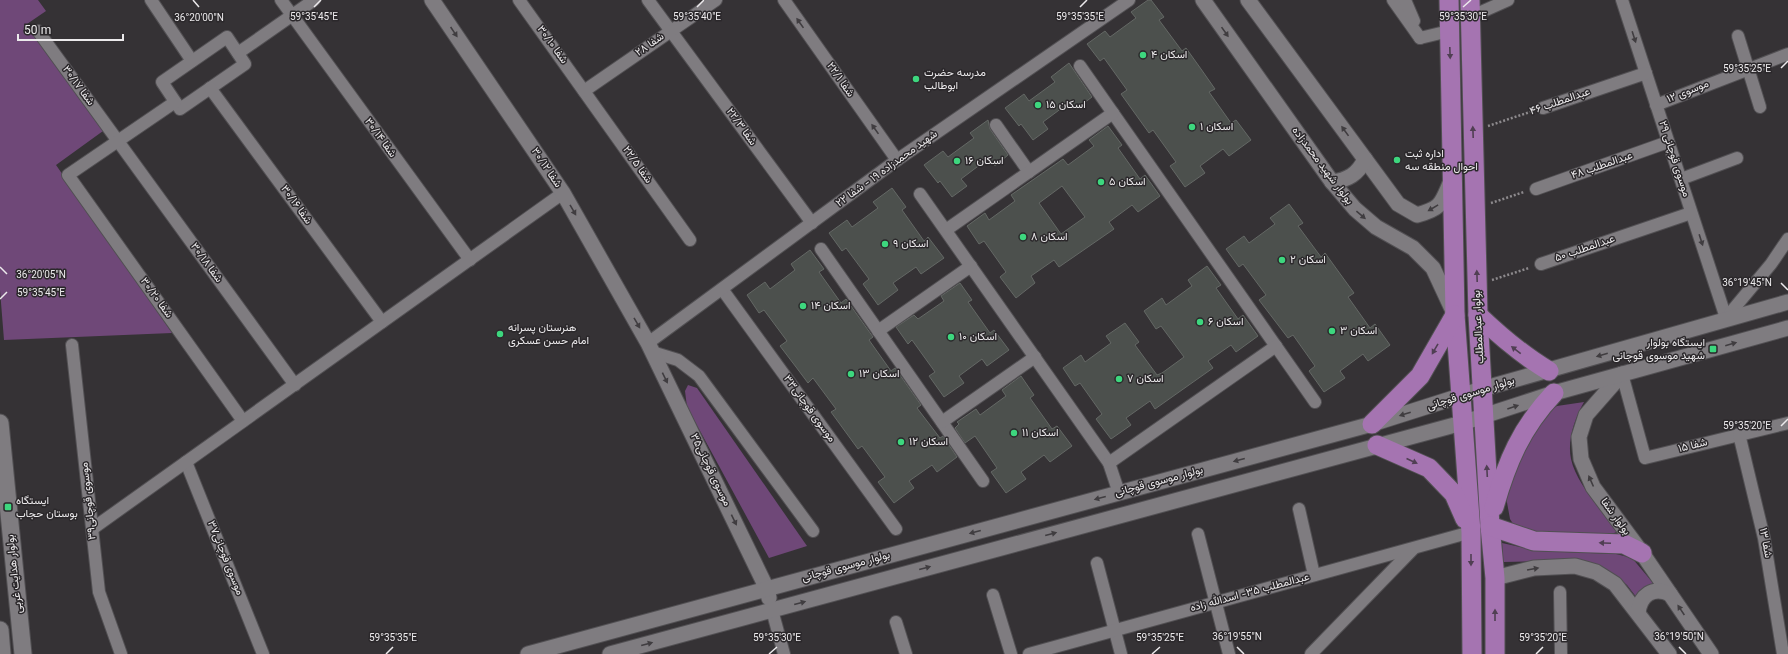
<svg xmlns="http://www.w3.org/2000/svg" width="1788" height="654" font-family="Georgia,Vazirmatn,serif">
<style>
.green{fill:#6f4878}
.building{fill:#4c504d;stroke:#646865;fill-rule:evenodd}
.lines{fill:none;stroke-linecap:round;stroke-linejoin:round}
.minor-casing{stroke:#525053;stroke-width:14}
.tertiary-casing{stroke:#525053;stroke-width:17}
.secondary-casing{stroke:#525053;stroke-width:19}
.primary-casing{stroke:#525053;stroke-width:21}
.path{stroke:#8d8a8d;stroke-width:2.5;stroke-dasharray:2 2;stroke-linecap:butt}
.minor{stroke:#7f7c80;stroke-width:12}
.tertiary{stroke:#7f7c80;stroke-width:15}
.secondary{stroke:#7f7c80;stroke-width:17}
.primary{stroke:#a574b1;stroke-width:19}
.oneway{fill:#403d40}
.oneway2{fill:#503f53}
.ticks{fill:none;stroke:#eceaec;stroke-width:1.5}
.poi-dot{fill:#3dd77e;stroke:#2b282b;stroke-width:1.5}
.labels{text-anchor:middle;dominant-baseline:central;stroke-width:3;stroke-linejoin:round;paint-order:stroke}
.street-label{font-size:11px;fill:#eceaec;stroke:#2b282b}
.poi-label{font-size:11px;fill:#eceaec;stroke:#2b282b;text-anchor:start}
.ticks-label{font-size:10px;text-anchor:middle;fill:#eceaec;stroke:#2b282b;stroke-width:3;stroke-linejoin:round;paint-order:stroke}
</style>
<rect width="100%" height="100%" fill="#353235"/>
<g class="green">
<path d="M0 0H38L46 11 27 24 103 131 56 165 172 333 4 340 0 290Z"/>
<path d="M688 385 697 388 807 546 769 558 687 407 685 391Z"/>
<path d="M1584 402C1575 418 1567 440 1571 459 1576 483 1603 512 1617 532L1602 537 1532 535 1515 527 1510 519 1506 497V486L1544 414 1557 406Z"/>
<path d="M1502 543 1539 551 1616 554 1632 558 1653 583 1637 598 1627 585 1614 575 1555 561 1503 562Z"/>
</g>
<g class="building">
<path d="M1148 0H1151L1164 17 1159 20 1182 51 1186 48 1201 69 1215 89 1209 92 1231 123 1236 120 1251 140 1229 156 1223 149 1200 166 1205 173 1185 187 1170 166 1176 162 1153 130 1149 133 1121 94 1127 90 1104 58 1100 61 1087 44 1105 31 1110 37 1136 18 1131 12Z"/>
<path d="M1069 63 1092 97 1076 109 1070 102 1043 122 1048 129 1033 140 1021 124 1019 126 1005 108 1024 94 1029 101 1055 82 1051 77Z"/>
<path d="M988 120 990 129 1008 155 995 166 989 158 961 179 967 186 952 197 940 181 938 183 924 165 943 151 948 157 974 138 970 133Z"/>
<path d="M1108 126 1122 145 1118 148 1140 179 1145 175 1160 196 1138 212 1132 205 1109 222 1114 229 1059 267 1054 260 1031 276 1035 283 1016 298 1000 277 1006 272 984 241 979 244 967 226 985 213 989 220 1015 201 1011 195 1063 159 1068 165 1094 146 1089 140ZM1062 186 1085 217 1061 234 1039 203Z"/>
<path d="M892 188 906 207 902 210 924 241 928 237 944 258 921 274 916 267 893 283 898 290 878 305 863 284 869 279 846 248 842 251 829 233 847 220 852 227 878 208 873 202Z"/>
<path d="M1289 204 1303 223 1298 226 1321 257 1325 253 1354 293 1348 297 1370 328 1375 324 1390 345 1368 361 1363 354 1340 371 1345 378 1324 392 1309 371 1315 366 1293 335 1288 338 1259 300 1266 295 1243 264 1239 267 1226 249 1244 236 1249 243 1275 224 1270 218Z"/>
<path d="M810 250 824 269 819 272 841 303 846 299 873 337 869 340 891 371 895 368 921 405 917 408 940 438 943 436 957 457 937 472 932 465 909 481 914 488 894 503 878 482 885 477 862 446 858 449 831 412 836 409 813 378 808 383 796 367 780 346 787 341 764 310 759 313 747 295 765 282 770 289 795 270 791 264Z"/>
<path d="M1207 266 1221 285 1216 288 1238 319 1243 315 1258 336 1236 352 1231 345 1208 361 1213 368 1155 409 1150 401 1126 418 1131 425 1111 439 1096 419 1102 414 1080 383 1075 386 1063 368 1081 355 1085 362 1111 343 1106 336 1125 323 1139 342 1135 345 1157 375 1162 373 1184 357 1161 326 1156 329 1144 311 1162 298 1166 305 1192 286 1188 280Z"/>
<path d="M960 283 972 300 968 302 990 333 994 330 1009 350 987 366 982 359 959 376 964 383 944 397 929 376 935 372 912 340 908 344 896 327 914 315 918 319 944 301 941 296Z"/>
<path d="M1021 376 1034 395 1030 398 1052 429 1057 426 1072 446 1050 462 1044 455 1021 472 1026 479 1006 493 991 472 997 468 975 436 965 443 955 428 959 424 957 422 976 409 980 415 1006 396 1002 390Z"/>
</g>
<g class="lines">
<defs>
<g id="minor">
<path d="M151 0 192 61"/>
<path d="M281 0 470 260"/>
<path d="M519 0 690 240"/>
<path d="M648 0 812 223"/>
<path d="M784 0 897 160"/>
<path d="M1393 0 1420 38"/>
<path d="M1405 0 1414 21"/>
<path d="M1622 0 1726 318"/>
<path d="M1470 17 1508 0"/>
<path d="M38 31 295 385"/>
<path d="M1738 36 1760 107"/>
<path d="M227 37 245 64 180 109 162 82Z"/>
<path d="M1420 38 1449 31"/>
<path d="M238 53 314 0"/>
<path d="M1080 66 1315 402"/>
<path d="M210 88 382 322"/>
<path d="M584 91 716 0"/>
<path d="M175 102 68 175 243 421"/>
<path d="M1656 105 1788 54"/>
<path d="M1543 108 1646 73"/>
<path d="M996 125 1029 172"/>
<path d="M1681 179 1737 158"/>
<path d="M1536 189 1668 142"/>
<path d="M920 194 1109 463 1119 493"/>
<path d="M946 230 1113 113"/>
<path d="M821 249 983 481"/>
<path d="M1541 264 1691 213"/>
<path d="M722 289 896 529"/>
<path d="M1726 318 1771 264 1788 239"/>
<path d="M878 331 971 266"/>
<path d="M648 343 897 160 1129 0"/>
<path d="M72 345 99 592 121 654"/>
<path d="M652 352 678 360 699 376 813 531"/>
<path d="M1622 374 1645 458 1788 423"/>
<path d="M942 422 1035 357"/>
<path d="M1739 434 1764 538 1783 654"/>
<path d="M186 462 263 654"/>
<path d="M1109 463 1276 346"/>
<path d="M1299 509 1314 575"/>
<path d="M92 529 563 193"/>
<path d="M1198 534 1229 654"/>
<path d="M1097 563 1121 654"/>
<path d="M1560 592 1561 654"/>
<path d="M993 595 1011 654"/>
<path d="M772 610 784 654"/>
<path d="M896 622 906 654"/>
<path d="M1029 654 1471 532"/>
<path d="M1311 654 1413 549"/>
</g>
<g id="tertiary">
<path d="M432 0 563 193 648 343 767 589 769 598"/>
<path d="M1203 0 1332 182 1355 209 1376 227 1413 248 1433 268 1453 311"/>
<path d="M1248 0 1398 204 1417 215C1442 208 1441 204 1451 181"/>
<path d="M1332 182C1348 180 1358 174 1365 159"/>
<path d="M1622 374 1586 415 1579 437 1581 459 1593 487 1642 553 1711 654"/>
<path d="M1495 578 1534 568 1575 566 1596 572 1615 584 1669 654"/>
<path d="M1638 613C1640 595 1653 586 1670 594"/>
<path d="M528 654 1372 424 1482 389 1788 302"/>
<path d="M610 654 1462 423 1554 393 1788 328"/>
</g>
<g id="secondary">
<path d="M0 423 23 654"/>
<path d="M0 630 2 654"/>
</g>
<g id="primary">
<path d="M1449 0 1455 315 1471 532 1472 654"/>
<path d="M1470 0 1478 315 1490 526 1495 578V654"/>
<path d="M1478 315C1501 337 1522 355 1549 371"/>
<path d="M1372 424 1420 376 1455 315"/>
<path d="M1377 445 1429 468 1454 494 1465 519"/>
<path d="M1494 507C1507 462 1521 428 1554 393"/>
<path d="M1490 526 1534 541 1624 544 1642 553"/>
</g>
</defs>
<use href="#minor" class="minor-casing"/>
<use href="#tertiary" class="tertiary-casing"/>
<use href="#secondary" class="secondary-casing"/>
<use href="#primary" class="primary-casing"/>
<g class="path">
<path d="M1488 126 1533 111"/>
<path d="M1491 203 1524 192"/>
<path d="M1492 280 1529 268"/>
</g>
<use href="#minor" class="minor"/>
<use href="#tertiary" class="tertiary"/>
<use href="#secondary" class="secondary"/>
<use href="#primary" class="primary"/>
</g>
<defs><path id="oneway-solid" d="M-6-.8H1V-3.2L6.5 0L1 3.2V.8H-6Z"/></defs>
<g class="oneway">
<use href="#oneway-solid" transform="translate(800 23) rotate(-125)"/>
<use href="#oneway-solid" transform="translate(454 32) rotate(56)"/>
<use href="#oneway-solid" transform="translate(1225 32) rotate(55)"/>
<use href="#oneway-solid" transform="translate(1634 37) rotate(72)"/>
<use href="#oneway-solid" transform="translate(875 129) rotate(-125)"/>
<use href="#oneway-solid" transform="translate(1345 131) rotate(-126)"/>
<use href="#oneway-solid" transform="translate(1433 208) rotate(149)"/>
<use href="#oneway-solid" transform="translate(573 210) rotate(60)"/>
<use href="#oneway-solid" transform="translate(1361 215) rotate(40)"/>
<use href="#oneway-solid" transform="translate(1701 240) rotate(72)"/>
<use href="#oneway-solid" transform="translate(637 323) rotate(60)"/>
<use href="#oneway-solid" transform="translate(1731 344) rotate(-16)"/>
<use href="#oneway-solid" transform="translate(1602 355) rotate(164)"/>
<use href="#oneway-solid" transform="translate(665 378) rotate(64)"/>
<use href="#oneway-solid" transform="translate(1513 407) rotate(-19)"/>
<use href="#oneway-solid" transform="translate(1405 414) rotate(163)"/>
<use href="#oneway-solid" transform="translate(1239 460) rotate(165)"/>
<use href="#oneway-solid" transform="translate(1591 481) rotate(-114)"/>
<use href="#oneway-solid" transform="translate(1100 498) rotate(165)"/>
<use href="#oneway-solid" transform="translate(734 520) rotate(64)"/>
<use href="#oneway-solid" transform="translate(975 532) rotate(165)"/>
<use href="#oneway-solid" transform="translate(1051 534) rotate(-15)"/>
<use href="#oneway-solid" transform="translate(925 568) rotate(-15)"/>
<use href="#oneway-solid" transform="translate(1533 569) rotate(-10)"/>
<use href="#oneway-solid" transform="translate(800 603) rotate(-15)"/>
<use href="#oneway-solid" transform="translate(1681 610) rotate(-124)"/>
<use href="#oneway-solid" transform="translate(647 644) rotate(-15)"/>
</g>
<g class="oneway2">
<use href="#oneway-solid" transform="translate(1450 53) rotate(88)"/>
<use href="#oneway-solid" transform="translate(1473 132) rotate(-92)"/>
<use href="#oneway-solid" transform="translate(1477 276) rotate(-92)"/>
<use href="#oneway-solid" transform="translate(1435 349) rotate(120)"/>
<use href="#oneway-solid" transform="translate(1516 350) rotate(-142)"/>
<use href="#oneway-solid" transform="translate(1412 461) rotate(24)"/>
<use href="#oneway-solid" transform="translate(1487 471) rotate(-93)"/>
<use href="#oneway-solid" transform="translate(1605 543) rotate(-177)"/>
<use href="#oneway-solid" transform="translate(1471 560) rotate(90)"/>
<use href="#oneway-solid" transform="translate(1495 615) rotate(-90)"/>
</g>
<path class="ticks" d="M193 0 199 7M314 7 321 0M697 7 704 0M1080 7 1087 0M1463 7 1471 0M1781 68 1788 61M0 267 7 274M1781 283 1788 290M0 299 7 292M1781 426 1788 419M1237 647 1244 654M1679 647 1686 654M386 654 393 647M769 654 777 647M1152 654 1160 647M1536 654 1543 647"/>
<g class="poi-dot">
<circle cx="1143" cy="55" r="4"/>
<circle cx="916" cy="79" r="4"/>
<circle cx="1038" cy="105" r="4"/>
<circle cx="1192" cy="127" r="4"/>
<circle cx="1397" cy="160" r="4"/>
<circle cx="957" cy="161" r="4"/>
<circle cx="1101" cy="182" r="4"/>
<circle cx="1023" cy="237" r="4"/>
<circle cx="885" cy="244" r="4"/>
<circle cx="1282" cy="260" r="4"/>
<circle cx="803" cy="306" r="4"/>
<circle cx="1200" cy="322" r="4"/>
<circle cx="1332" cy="331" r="4"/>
<circle cx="500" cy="334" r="4"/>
<circle cx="951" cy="337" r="4"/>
<rect x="1709" y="345" width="8" height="8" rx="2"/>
<circle cx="851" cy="374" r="4"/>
<circle cx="1119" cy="379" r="4"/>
<circle cx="1014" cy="433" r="4"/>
<circle cx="901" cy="442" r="4"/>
<rect x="4" y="503" width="8" height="8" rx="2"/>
</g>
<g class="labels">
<g class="street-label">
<text transform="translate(552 45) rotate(54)">شفا ۳۰/۱۰</text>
<text transform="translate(650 45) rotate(-35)">شفا ۲۸</text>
<text transform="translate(840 80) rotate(55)">۲۲/۱ شفا</text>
<text transform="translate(78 86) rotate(54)">شفا ۳۰/۱۷</text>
<text transform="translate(1688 92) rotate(-22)">موسوی ۱۲</text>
<text transform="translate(1560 102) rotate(-19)">عبدالمطلب ۴۶</text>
<text transform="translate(741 127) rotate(54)">شفا ۲۲/۳</text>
<text transform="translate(380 138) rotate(54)">شفا ۳۰/۱۴</text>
<text transform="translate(1674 159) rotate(72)">موسوی قوچانی ۲۹</text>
<text transform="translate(637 165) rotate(55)">شفا ۲۲/۵</text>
<text transform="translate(1322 166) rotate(53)">بولوار شهید محمدزاده</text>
<text transform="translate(1602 166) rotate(-19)">عبدالمطلب ۴۸</text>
<text transform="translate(546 168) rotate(56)">شفا ۳۰/۱۲</text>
<text transform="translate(887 169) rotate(-36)">شهید محمدزاده ۱۹ - شفا ۲۲</text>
<text transform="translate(296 205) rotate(54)">شفا ۳۰/۱۶</text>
<text transform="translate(1585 249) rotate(-19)">عبدالمطلب ۵۰</text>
<text transform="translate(206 263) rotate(54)">شفا ۳۰/۱۸</text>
<text transform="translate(156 298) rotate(54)">شفا ۳۰/۲۰</text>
<text transform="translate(1479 327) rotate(-93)">بولوار عبدالمطلب</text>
<text transform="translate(1471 394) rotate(-17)">بولوار موسوی قوچانی</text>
<text transform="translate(809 409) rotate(54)">موسوی قوچانی۳۳</text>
<text transform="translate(1693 446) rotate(-14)">شفا ۱۵</text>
<text transform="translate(710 470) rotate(64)">موسوی قوچانی۳۵</text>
<text transform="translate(1159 482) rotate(-15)">بولوار موسوی قوچانی</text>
<text transform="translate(89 501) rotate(-96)">موسوی قوچانی۳۹</text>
<text transform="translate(1615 517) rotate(54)">بولوار شفا</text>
<text transform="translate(1765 543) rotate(79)">شفا ۱۳</text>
<text transform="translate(225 558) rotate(68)">موسوی قوچانی۳۷</text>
<text transform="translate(846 567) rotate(-15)">بولوار موسوی قوچانی</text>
<text transform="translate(15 574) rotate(-96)">بولوار هدایت غربی</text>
<text transform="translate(1250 593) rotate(-15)">عبدالمطلب ۳۵- اسدالله زاده</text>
</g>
<g class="poi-label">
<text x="1151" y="55">اسکان ۴</text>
<text x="924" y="73">مدرسه حضرت<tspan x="924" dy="13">ابوطالب</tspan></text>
<text x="1046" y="105">اسکان ۱۵</text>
<text x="1200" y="127">اسکان ۱</text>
<text x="1405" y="154">اداره ثبت<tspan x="1405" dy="13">احوال منطقه سه</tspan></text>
<text x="965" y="161">اسکان ۱۶</text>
<text x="1109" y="182">اسکان ۵</text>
<text x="1031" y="237">اسکان ۸</text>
<text x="893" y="244">اسکان ۹</text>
<text x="1290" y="260">اسکان ۲</text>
<text x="811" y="306">اسکان ۱۴</text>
<text x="1208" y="322">اسکان ۶</text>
<text x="508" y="328">هنرستان پسرانه<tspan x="508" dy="13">امام حسن عسکری</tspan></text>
<text x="1340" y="331">اسکان ۳</text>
<text x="959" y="337">اسکان ۱۰</text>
<text x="1705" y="343" text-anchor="end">ایستگاه بولوار<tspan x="1705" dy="13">شهید موسوی قوچانی</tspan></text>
<text x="859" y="374">اسکان ۱۳</text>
<text x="1127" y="379">اسکان ۷</text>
<text x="1022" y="433">اسکان ۱۱</text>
<text x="909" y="442">اسکان ۱۲</text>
<text x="16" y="501">ایستگاه<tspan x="16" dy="13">بوستان حجاب</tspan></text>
</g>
</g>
<g class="ticks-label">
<text x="314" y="20">59°35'45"E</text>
<text x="697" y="20">59°35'40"E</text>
<text x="1080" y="20">59°35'35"E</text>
<text x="1463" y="20">59°35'30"E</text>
<text x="199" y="21">36°20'00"N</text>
<text x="1747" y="72">59°35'25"E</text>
<text x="41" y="278">36°20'05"N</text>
<text x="1747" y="286">36°19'45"N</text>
<text x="41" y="296">59°35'45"E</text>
<text x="1747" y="429">59°35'20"E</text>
<text x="1237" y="640">36°19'55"N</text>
<text x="1679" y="640">36°19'50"N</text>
<text x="393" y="641">59°35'35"E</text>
<text x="777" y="641">59°35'30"E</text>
<text x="1160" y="641">59°35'25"E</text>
<text x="1543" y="641">59°35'20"E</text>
</g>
<path d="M18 34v6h105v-6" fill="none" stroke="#eceaec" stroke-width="2"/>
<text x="24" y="34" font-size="12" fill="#eceaec" stroke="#2b282b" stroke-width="3" paint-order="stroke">50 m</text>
</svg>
